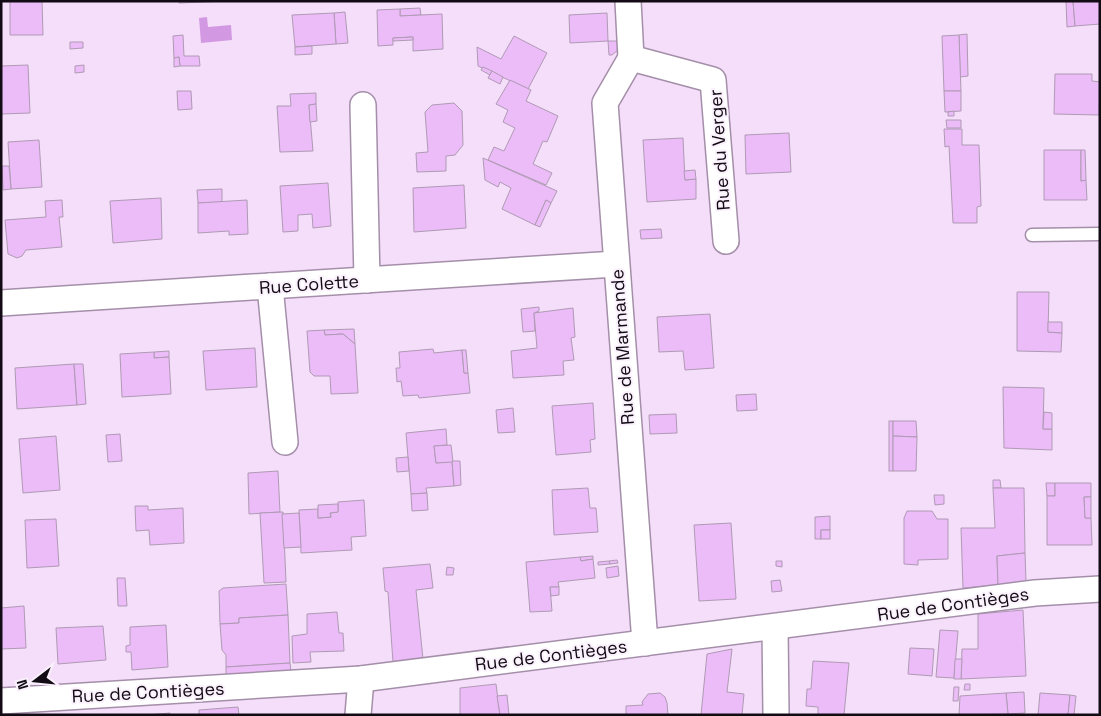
<svg xmlns="http://www.w3.org/2000/svg" width="1101" height="716" font-family="'Space Grotesk',sans-serif">
<style>
.water{fill:#d298e1}
.building{fill:#ecbcf8;stroke:#af9ab4}
.lines{fill:none;stroke-linecap:round;stroke-linejoin:round}
.service-casing{stroke:#a48fa9;stroke-width:15}
.minor-casing{stroke:#a48fa9;stroke-width:28}
.service{stroke:#fff;stroke-width:12}
.minor{stroke:#fff;stroke-width:25}
.labels{text-anchor:middle;dominant-baseline:central;stroke-width:4;stroke-linejoin:round;paint-order:stroke}
.street-label{font-size:18px;fill:#120b14;stroke:#faf1fc}
</style>
<rect width="100%" height="100%" fill="#f5defa"/>
<path class="water" d="M207 17 208 27 231 25 232 40 201 43 199 18Z"/>
<g class="building">
<path d="M10 1H42L43 35H10Z"/>
<path d="M179 1H227L179 3Z"/>
<path d="M1066 1H1073L1075 26 1067 27Z"/>
<path d="M1073 1H1100V24L1075 26Z"/>
<path d="M420 8 421 15 400 16V9Z"/>
<path d="M400 9V16L442 14 443 49 413 51V37L393 38V45L378 46 377 10Z"/>
<path d="M345 12 348 43 336 44 334 13Z"/>
<path d="M334 13 336 44 295 47 292 15Z"/>
<path d="M607 13 608 41 570 43 569 15Z"/>
<path d="M967 34 968 76 960 77 959 35Z"/>
<path d="M183 35 184 56H199L200 66H180L179 57 174 58 173 36Z"/>
<path d="M959 35 961 91H944L942 36Z"/>
<path d="M514 36 547 53 528 89 478 66 477 47 501 59Z"/>
<path d="M413 37V40L393 41V38Z"/>
<path d="M608 41H617L618 50 612 55H609Z"/>
<path d="M70 42H83V48L70 49Z"/>
<path d="M312 46V54L295 55V47Z"/>
<path d="M179 57 180 66 174 67V58Z"/>
<path d="M28 65 30 113 1 114V66Z"/>
<path d="M84 65V72L75 73V66Z"/>
<path d="M483 67 492 71 490 75 481 70Z"/>
<path d="M492 71 503 77 500 84 488 78Z"/>
<path d="M1055 74H1092V81L1100 82 1099 115 1054 114Z"/>
<path d="M510 80 531 90 526 101 558 116 547 142 543 141 533 164 552 173 546 185 488 160 494 147 504 151 515 128 503 122 508 110 496 104Z"/>
<path d="M177 91H191L192 109 178 110Z"/>
<path d="M944 91H961V111L945 112Z"/>
<path d="M316 93V104L309 105 313 151 280 152 277 106H291L290 94Z"/>
<path d="M454 103 462 111 463 145 455 155 446 156V171L417 172 416 153 428 152 425 112 432 105Z"/>
<path d="M316 104 317 121 310 122 309 105Z"/>
<path d="M954 111V116H948V112Z"/>
<path d="M946 120H961V128H947Z"/>
<path d="M944 129H962V145H979L981 206 977 207V223H953L949 146 945 147Z"/>
<path d="M789 133 791 172 746 174 745 135Z"/>
<path d="M683 138 685 180 696 179V199L647 202 643 140Z"/>
<path d="M39 140 42 187 11 189 8 142Z"/>
<path d="M1044 150H1081V181L1086 180 1087 200H1044Z"/>
<path d="M1081 150H1085L1086 180 1081 181Z"/>
<path d="M483 158 557 191 551 203 546 200 535 225 502 209 511 188 500 182 498 187 485 180Z"/>
<path d="M2 166H9L11 189 3 190Z"/>
<path d="M695 170 696 179 685 180 684 171Z"/>
<path d="M328 183 331 226 313 228 312 214 298 215V231L283 232 280 186Z"/>
<path d="M464 185 466 228 414 232 413 188Z"/>
<path d="M222 189V202L198 203 197 190Z"/>
<path d="M161 198 162 239 113 243 110 201Z"/>
<path d="M62 200 63 217H59L62 247 26 250 22 256 17 258 8 254 5 220 46 217 45 201Z"/>
<path d="M247 200 248 234 229 235V231L198 233V203Z"/>
<path d="M546 200 551 203 540 227 535 225Z"/>
<path d="M661 229 662 238 641 239 640 230Z"/>
<path d="M1017 292H1049L1048 332 1062 333 1061 352 1017 351Z"/>
<path d="M539 307V311L534 313 535 331 523 332 521 309Z"/>
<path d="M573 308 575 337 571 338 574 360 563 361 564 375 513 378 511 351 537 348 534 313Z"/>
<path d="M710 314 714 368 685 370 683 351 659 352 657 317Z"/>
<path d="M1048 322H1062V333L1048 332Z"/>
<path d="M354 329 355 344 343 334 325 335 324 330Z"/>
<path d="M324 330 325 335 343 334 355 344 358 393 331 394 330 376H314L310 372 307 331Z"/>
<path d="M255 348 257 387 206 390 203 351Z"/>
<path d="M433 349 434 353 462 350 464 373H468L470 393 419 398 418 395 403 396 401 381 397 382 396 368H400L399 352Z"/>
<path d="M462 350H466L468 373H464Z"/>
<path d="M169 351V357L154 358V352Z"/>
<path d="M154 352V358L169 357 171 394 122 397 120 354Z"/>
<path d="M74 364 77 405 17 409 15 368Z"/>
<path d="M74 364H83L86 404 77 405Z"/>
<path d="M1003 387 1044 388 1043 429H1052V450L1004 448Z"/>
<path d="M756 394 757 410 737 411 736 395Z"/>
<path d="M593 403 595 439 590 440 591 452 556 455 552 406Z"/>
<path d="M513 408 515 432 498 433 496 410Z"/>
<path d="M1044 412 1052 413V429H1043Z"/>
<path d="M676 414 677 433 650 434 649 415Z"/>
<rect x="889" y="421" width="4" height="50"/>
<path d="M893 421H916L917 437 893 436Z"/>
<path d="M446 429 447 445 434 446 436 463 452 461 454 486 426 488 427 493 411 494 406 433Z"/>
<path d="M120 434 122 461 108 462 106 435Z"/>
<path d="M56 436 60 490 23 493 19 439Z"/>
<path d="M893 436 917 437 916 471H893Z"/>
<path d="M451 445 453 462 436 463 434 446Z"/>
<path d="M408 457 409 471 397 472 396 458Z"/>
<path d="M452 461H460L461 485 454 486Z"/>
<path d="M278 471 280 512 249 514 248 473Z"/>
<path d="M993 480H1000L1001 488H993Z"/>
<path d="M1046 483H1055V496H1047Z"/>
<path d="M1055 483H1091V497H1084L1085 518H1091L1092 545H1047V496H1055Z"/>
<path d="M588 488 590 508H596L598 532 554 535 552 490Z"/>
<path d="M993 488H1024L1025 553 997 556 998 585 963 588 961 528H995Z"/>
<path d="M427 493 428 510 412 511 411 494Z"/>
<path d="M934 495H944V504L935 505Z"/>
<path d="M1084 497H1091V518H1085Z"/>
<path d="M364 500 366 536 351 537 352 550 301 553 299 510 318 509V518L331 517 330 513 338 512V502Z"/>
<path d="M338 504V512L330 513 331 517 318 518V505Z"/>
<path d="M135 506H148V510L183 508 184 543 150 545 149 530 136 531Z"/>
<path d="M907 511H932L937 519H948V559L918 560V565L904 564V518Z"/>
<path d="M283 512 286 582 264 583 260 513Z"/>
<path d="M299 513 301 547 284 548 282 514Z"/>
<path d="M830 516V530H821V539H815V517Z"/>
<path d="M56 519 59 566 27 568 25 520Z"/>
<path d="M731 523 736 599 699 601 694 525Z"/>
<rect x="821" y="530" width="9" height="9"/>
<path d="M1025 553 1026 581 998 585 997 556Z"/>
<path d="M593 556V559L581 561 580 557Z"/>
<path d="M580 557 581 561 593 559 595 578 558 582 559 587H550L552 611 530 612 526 562Z"/>
<path d="M617 560 618 563 610 564 609 561Z"/>
<path d="M609 561 610 564 598 565V562Z"/>
<path d="M776 561H782V567L776 566Z"/>
<path d="M430 564 433 588 416 590 423 659 393 662 388 592 385 591 383 568Z"/>
<path d="M618 566 619 576 607 578 606 568Z"/>
<path d="M447 567 454 568 453 575H446Z"/>
<path d="M117 578H125L127 606H118Z"/>
<path d="M780 580 782 591 772 592 771 581Z"/>
<path d="M286 584 288 615 239 618V623L220 624 219 591 223 588Z"/>
<path d="M550 587H559V595L551 596Z"/>
<path d="M24 606 26 648 1 649V608Z"/>
<path d="M1023 610 1026 676 961 679 962 649H978V614Z"/>
<path d="M337 612 339 633H343L344 651 310 652 311 662 293 663 292 636 307 634V614Z"/>
<path d="M288 615 290 663 226 667V655L222 650 220 624 239 623V618Z"/>
<path d="M166 625 168 667 132 670 131 652H126V646L130 645V627Z"/>
<path d="M103 626 106 660 58 664 56 628Z"/>
<path d="M940 630 958 631 954 678 936 677Z"/>
<path d="M910 648 934 649 932 676 908 674Z"/>
<path d="M732 649 727 692 744 694 742 715H701L707 654Z"/>
<path d="M955 659H962L961 679H954Z"/>
<path d="M813 661 849 663 844 715H818V707L806 706 807 689H811Z"/>
<path d="M290 663 291 671 226 677V667Z"/>
<path d="M496 684 500 715H460V688Z"/>
<path d="M965 684H970V690H964Z"/>
<path d="M954 687H959L958 701H953Z"/>
<path d="M1024 692 1025 713 1008 714 1006 693Z"/>
<path d="M660 693 665 697 667 703 668 715H626V706L643 705 642 702 648 694Z"/>
<path d="M1006 693 1008 714 959 715 960 696Z"/>
<path d="M1040 693 1070 695 1068 715H1038Z"/>
<path d="M507 695 509 715H500L497 696Z"/>
<path d="M1070 695 1076 696 1074 715H1068Z"/>
<path d="M238 707 239 715H199V710Z"/>
<path d="M170 713V715H147Z"/>
</g>
<g class="lines">
<defs>
<path id="service" d="M1032 235 1100 234"/>
<g id="minor">
<path d="M628 1 631 58 713 80 726 241"/>
<path d="M631 58 605 103 645 643"/>
<path d="M363 105 367 280"/>
<path d="M270 286 285 442"/>
<path d="M1 303 616 264"/>
<path d="M775 627 776 715"/>
<path d="M1 701 361 679 1035 593 1100 589"/>
<path d="M358 715 361 679"/>
</g>
</defs>
<use href="#service" class="service-casing"/>
<use href="#minor" class="minor-casing"/>
<use href="#service" class="service"/>
<use href="#minor" class="minor"/>
</g>
<g class="labels">
<g class="street-label">
<text transform="translate(719 150) rotate(-94)">Rue du Verger</text>
<text transform="translate(309 284) rotate(-4)">Rue Colette</text>
<text transform="translate(622 347) rotate(-94)">Rue de Marmande</text>
<text transform="translate(953 604) rotate(-8)">Rue de Contièges</text>
<text transform="translate(551 655) rotate(-7)">Rue de Contièges</text>
<text transform="translate(148 692) rotate(-3)">Rue de Contièges</text>
</g>
</g>
<rect width="1101" height="716" fill="none" stroke="#120b14" stroke-width="5"/>
<g transform="translate(35 681) rotate(254)" stroke="#faf1fc" stroke-width="4" paint-order="stroke">
<path d="M0-4L9 19L0 12L-9 19Z" fill="#120b14"/>
<text y="-8" font-size="14" font-weight="bold" text-anchor="middle" fill="#120b14">N</text>
</g>
</svg>
